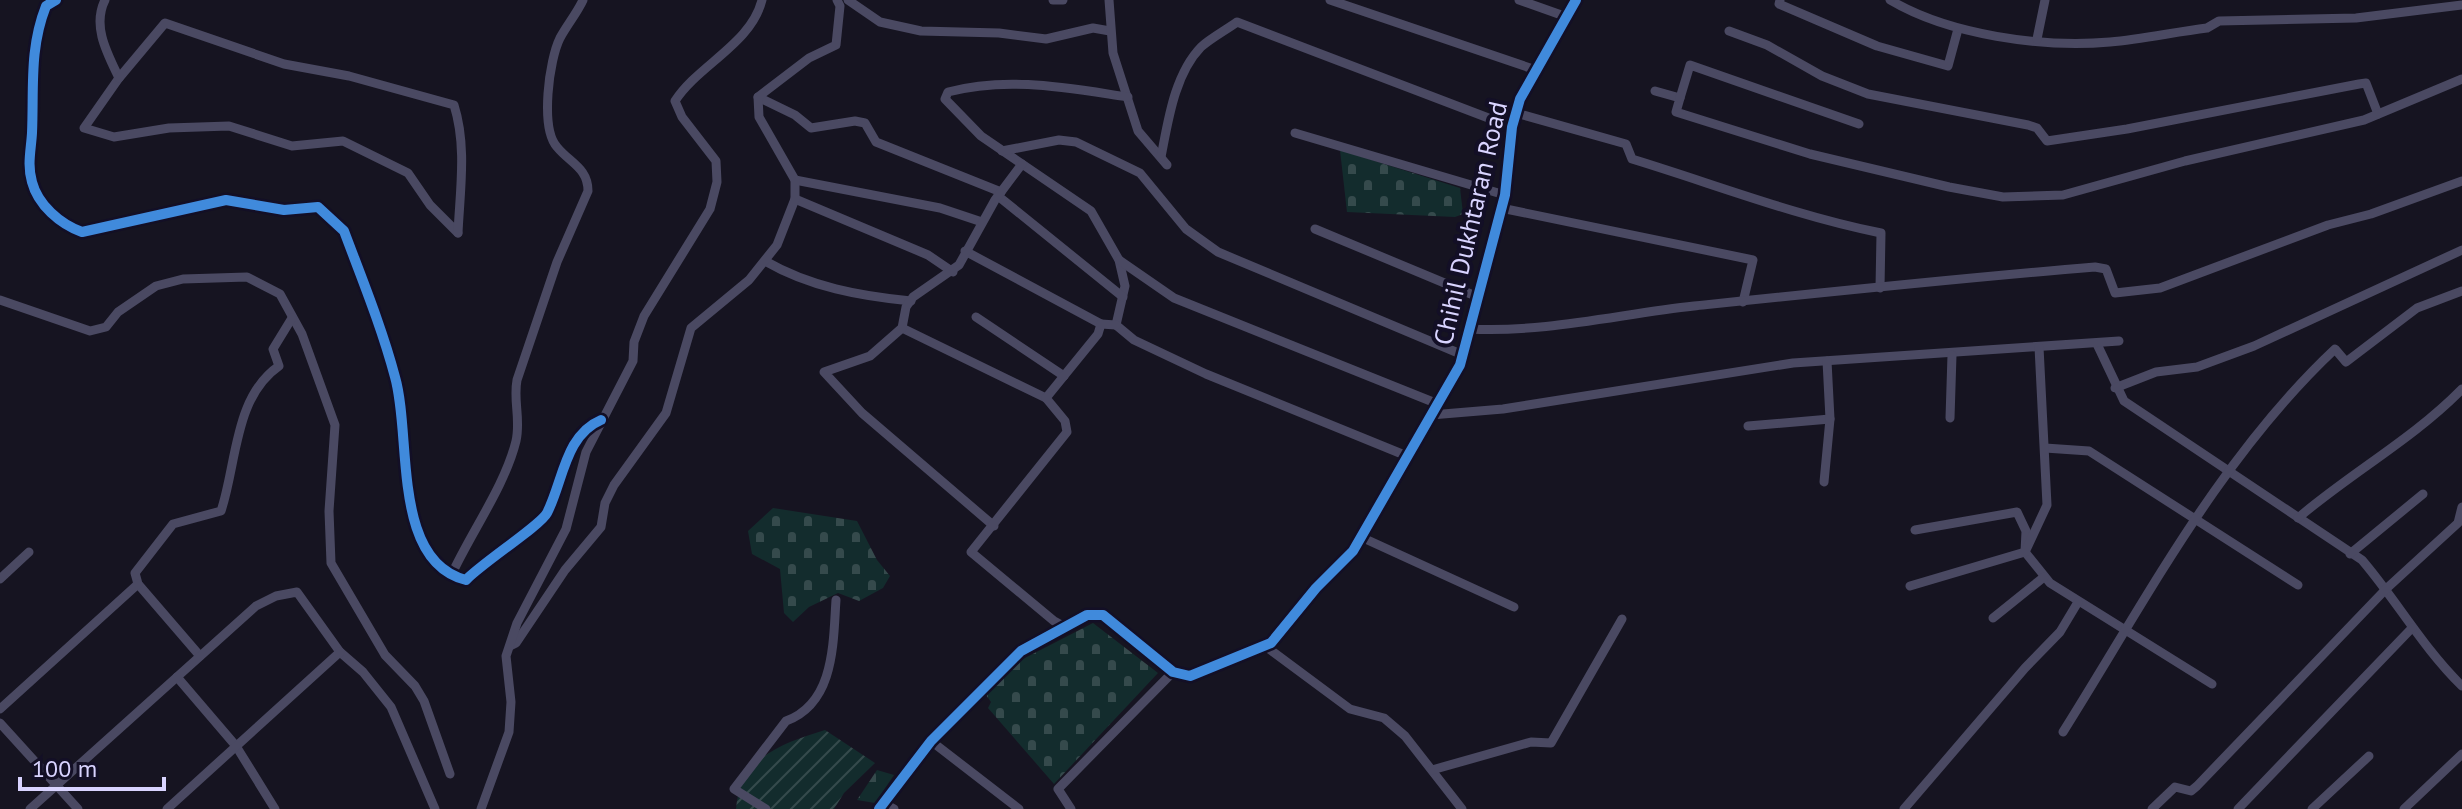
<svg xmlns="http://www.w3.org/2000/svg" width="2462" height="809" font-family="'PT Sans',sans-serif">
<style>
.cemetery{fill:url(#cemetery-stones)}
.garden{fill:url(#garden-furrows)}
.lines{fill:none;stroke-linecap:round;stroke-linejoin:round}
.minor{stroke:#4a4962;stroke-width:9}
.cycleway-casing{stroke:#130f26;stroke-width:15}
.cycleway{stroke:#408adc;stroke-width:10}
.labels{text-anchor:middle;dominant-baseline:central;stroke-width:8;stroke-linejoin:round;paint-order:stroke}
.street-label{font-size:26px;fill:#d9d4ff;stroke:#130f26}
</style>
<defs>
<pattern id="cemetery-stones" width="16" height="16" patternUnits="userSpaceOnUse" patternTransform="scale(2)"><rect width="16" height="16" fill="#132c2d"/><path d="M2 7V4a2 2 0 0 1 4 0v3zM10 15v-3a2 2 0 0 1 4 0v3z" fill="#354a4c"/></pattern>
<pattern id="garden-furrows" width="10" height="10" patternUnits="userSpaceOnUse" patternTransform="scale(2)"><rect width="10" height="10" fill="#132c2d"/><path d="M-1 1l2-2M0 10L10 0M9 11l2-2" fill="none" stroke="#354a4c"/></pattern>
</defs>
<rect width="100%" height="100%" fill="#161421"/>
<g class="cemetery">
<path d="M1340 150 1460 188 1463 214 1455 217 1347 212Z"/>
<path d="M773 508 857 521 877 560 890 576 883 588 859 601 838 593 809 607 793 622 784 613 780 569 752 554 748 531Z"/>
<path d="M1093 623 1158 673 1054 784 988 708 991 702 986 695 1023 659Z"/>
<path d="M877 770 894 775 875 803 857 800Z"/>
</g>
<path class="garden" d="M825 730 875 763 844 793 834 809H736C740 757 783 743 825 730Z"/>
<g class="lines">
<g class="minor">
<path d="M56 0 46 6C29 49 34 89 32 133 31 150 27 165 32 182 38 205 60 224 82 232L226 200 284 210 318 207 344 231C362 279 382 328 395 377 412 436 391 561 466 580 482 563 541 525 547 513 563 482 565 435 601 420"/>
<path d="M105 0C92 26 107 53 119 78L84 128 114 137 169 128 229 126 292 146 343 141 408 173 430 205 458 233"/>
<path d="M848 0 880 22 921 31 999 33 1046 39 1093 28 1110 31"/>
<path d="M1053 0H1063"/>
<path d="M1109 0 1113 53 1138 131 1167 165"/>
<path d="M1330 0 1536 70"/>
<path d="M1519 0 1567 17"/>
<path d="M1780 0 1779 4 1877 46 1948 66 1958 29"/>
<path d="M1890 0C1949 35 2042 48 2110 42 2142 39 2175 32 2207 28L2219 21 2356 18 2462 5"/>
<path d="M1729 31 1767 45 1822 76 1868 94 2028 125 2037 128 2047 141 2127 129 2359 84 2366 83 2378 114"/>
<path d="M2037 39 2045 0"/>
<path d="M119 78 165 23 284 64 349 76 454 105C467 146 460 190 458 233"/>
<path d="M1655 91 1680 98 1676 112 1810 154 1949 187 2003 197 2063 195 2185 161 2364 120 2462 79"/>
<path d="M758 97 795 115 811 128 855 121 865 123 876 142 1001 192"/>
<path d="M1128 97C1067 88 1008 76 948 92L945 99 981 136 1091 211 1119 260 1125 286 1116 325 1134 340 1206 374 1407 456"/>
<path d="M1680 98 1690 65 1859 124"/>
<path d="M1516 113 1626 144 1632 159C1714 184 1796 216 1881 233L1880 288"/>
<path d="M1295 133 1505 195"/>
<path d="M1002 151 1059 140 1076 142 1140 173 1186 229 1218 252 1463 355"/>
<path d="M1161 157C1168 122 1174 75 1201 47 1211 38 1226 30 1237 22L1512 127"/>
<path d="M795 180 940 208 982 222"/>
<path d="M998 196 1123 297"/>
<path d="M795 199 928 255 953 272"/>
<path d="M1501 208 1753 260 1743 302"/>
<path d="M1315 229 1478 297"/>
<path d="M965 251 1101 324"/>
<path d="M1119 260 1174 298 1438 404"/>
<path d="M765 261C810 287 860 296 911 301"/>
<path d="M0 300 90 331 106 327 118 312 156 286 183 279 247 277 280 294 302 334 335 425 329 511 331 563 385 655 415 686 424 701 450 774"/>
<path d="M976 317 1064 376"/>
<path d="M902 328 1046 398"/>
<path d="M1470 329C1544 333 1620 314 1694 306 1828 292 1961 278 2095 267L2106 269 2115 293 2160 288 2328 225 2371 214 2462 181"/>
<path d="M2097 344 2124 401 2362 560C2397 601 2423 648 2462 686"/>
<path d="M2115 388 2156 372 2197 367 2254 346 2462 250"/>
<path d="M1431 415 1503 409 1793 363 2119 341"/>
<path d="M1950 418 1952 355"/>
<path d="M1748 426 1830 419"/>
<path d="M2045 448 2089 451 2298 585"/>
<path d="M1824 482 1830 419 1827 361"/>
<path d="M2298 518C2352 472 2413 439 2462 389"/>
<path d="M994 526 862 413 824 372 870 356 902 328 906 307 913 297 959 265 995 200 1022 164"/>
<path d="M1915 530 2017 512 2026 531 2025 552 2050 583 2212 684"/>
<path d="M1361 537 1514 607"/>
<path d="M2350 554 2423 494"/>
<path d="M451 576C470 534 505 486 516 441 521 419 513 401 517 380L557 262 588 191C588 168 570 163 557 147 540 128 549 60 560 38 567 25 577 13 583 0"/>
<path d="M0 579 29 552"/>
<path d="M1910 586 2025 552 2047 505 2039 347"/>
<path d="M1993 618 2044 577"/>
<path d="M1065 627 1054 621 971 552 1067 432 1065 421 1046 398 1098 334 1101 324 1116 325"/>
<path d="M510 646 516 643 565 570 601 527 605 503 614 485 666 413 691 328 749 280 777 245 795 199V180L759 117 758 97 809 58 836 45 840 6 837 0"/>
<path d="M1265 646 1350 709 1384 718 1405 736 1462 809"/>
<path d="M200 656 138 584 135 573 173 524 221 511C237 463 234 397 279 366L273 349 292 318"/>
<path d="M177 677 236 746 275 809"/>
<path d="M0 709 138 584"/>
<path d="M0 723 78 809"/>
<path d="M2063 732C2146 600 2220 457 2335 349L2346 362 2417 308 2462 291"/>
<path d="M931 741 1019 809"/>
<path d="M1432 770 1531 742 1551 743 1622 619"/>
<path d="M883 803 894 809"/>
<path d="M30 809 256 606 276 596 297 592 340 652 363 672 391 707 435 809"/>
<path d="M167 809 340 652"/>
<path d="M481 809 509 732 511 702 506 656 517 623 566 529 586 452 633 361 634 342 644 316 710 209 717 182 716 161 682 117 675 101C698 65 751 44 762 0"/>
<path d="M766 809 734 789 786 721C835 703 833 643 836 600"/>
<path d="M879 809 931 741 1021 651 1087 615H1103L1173 672 1190 676 1271 643 1316 588 1353 551 1460 365 1505 195 1512 127 1520 99 1576 0"/>
<path d="M1071 809 1058 789 1173 672"/>
<path d="M1904 809 2025 668 2060 632 2078 602"/>
<path d="M2152 809 2175 787 2191 791 2197 786 2386 589 2458 523 2462 507"/>
<path d="M2238 809 2412 628"/>
<path d="M2312 809 2369 756"/>
<path d="M2404 809 2462 754"/>
</g>
<defs>
<g id="cycleway">
<path d="M56 0 46 6C29 49 34 89 32 133 31 150 27 165 32 182 38 205 60 224 82 232L226 200 284 210 318 207 344 231C362 279 382 328 395 377 412 436 391 561 466 580 482 563 541 525 547 513 563 482 565 435 601 420"/>
<path d="M879 809 931 741 1021 651 1087 615H1103L1173 672 1190 676 1271 643 1316 588 1353 551 1460 365 1505 195 1512 127 1520 99 1576 0"/>
</g>
</defs>
<use href="#cycleway" class="cycleway-casing"/>
<use href="#cycleway" class="cycleway"/>
</g>
<g class="labels">
<g class="street-label">
<text transform="translate(1470 223) rotate(-77)">Chihil Dukhtaran Road</text>
</g>
</g>
<path d="M20 777v12h144v-12" fill="none" stroke="#d9d4ff" stroke-width="4"/>
<text x="32" y="777" font-size="24" fill="#d9d4ff" stroke="#130f26" stroke-width="6" paint-order="stroke">100 m</text>
</svg>
